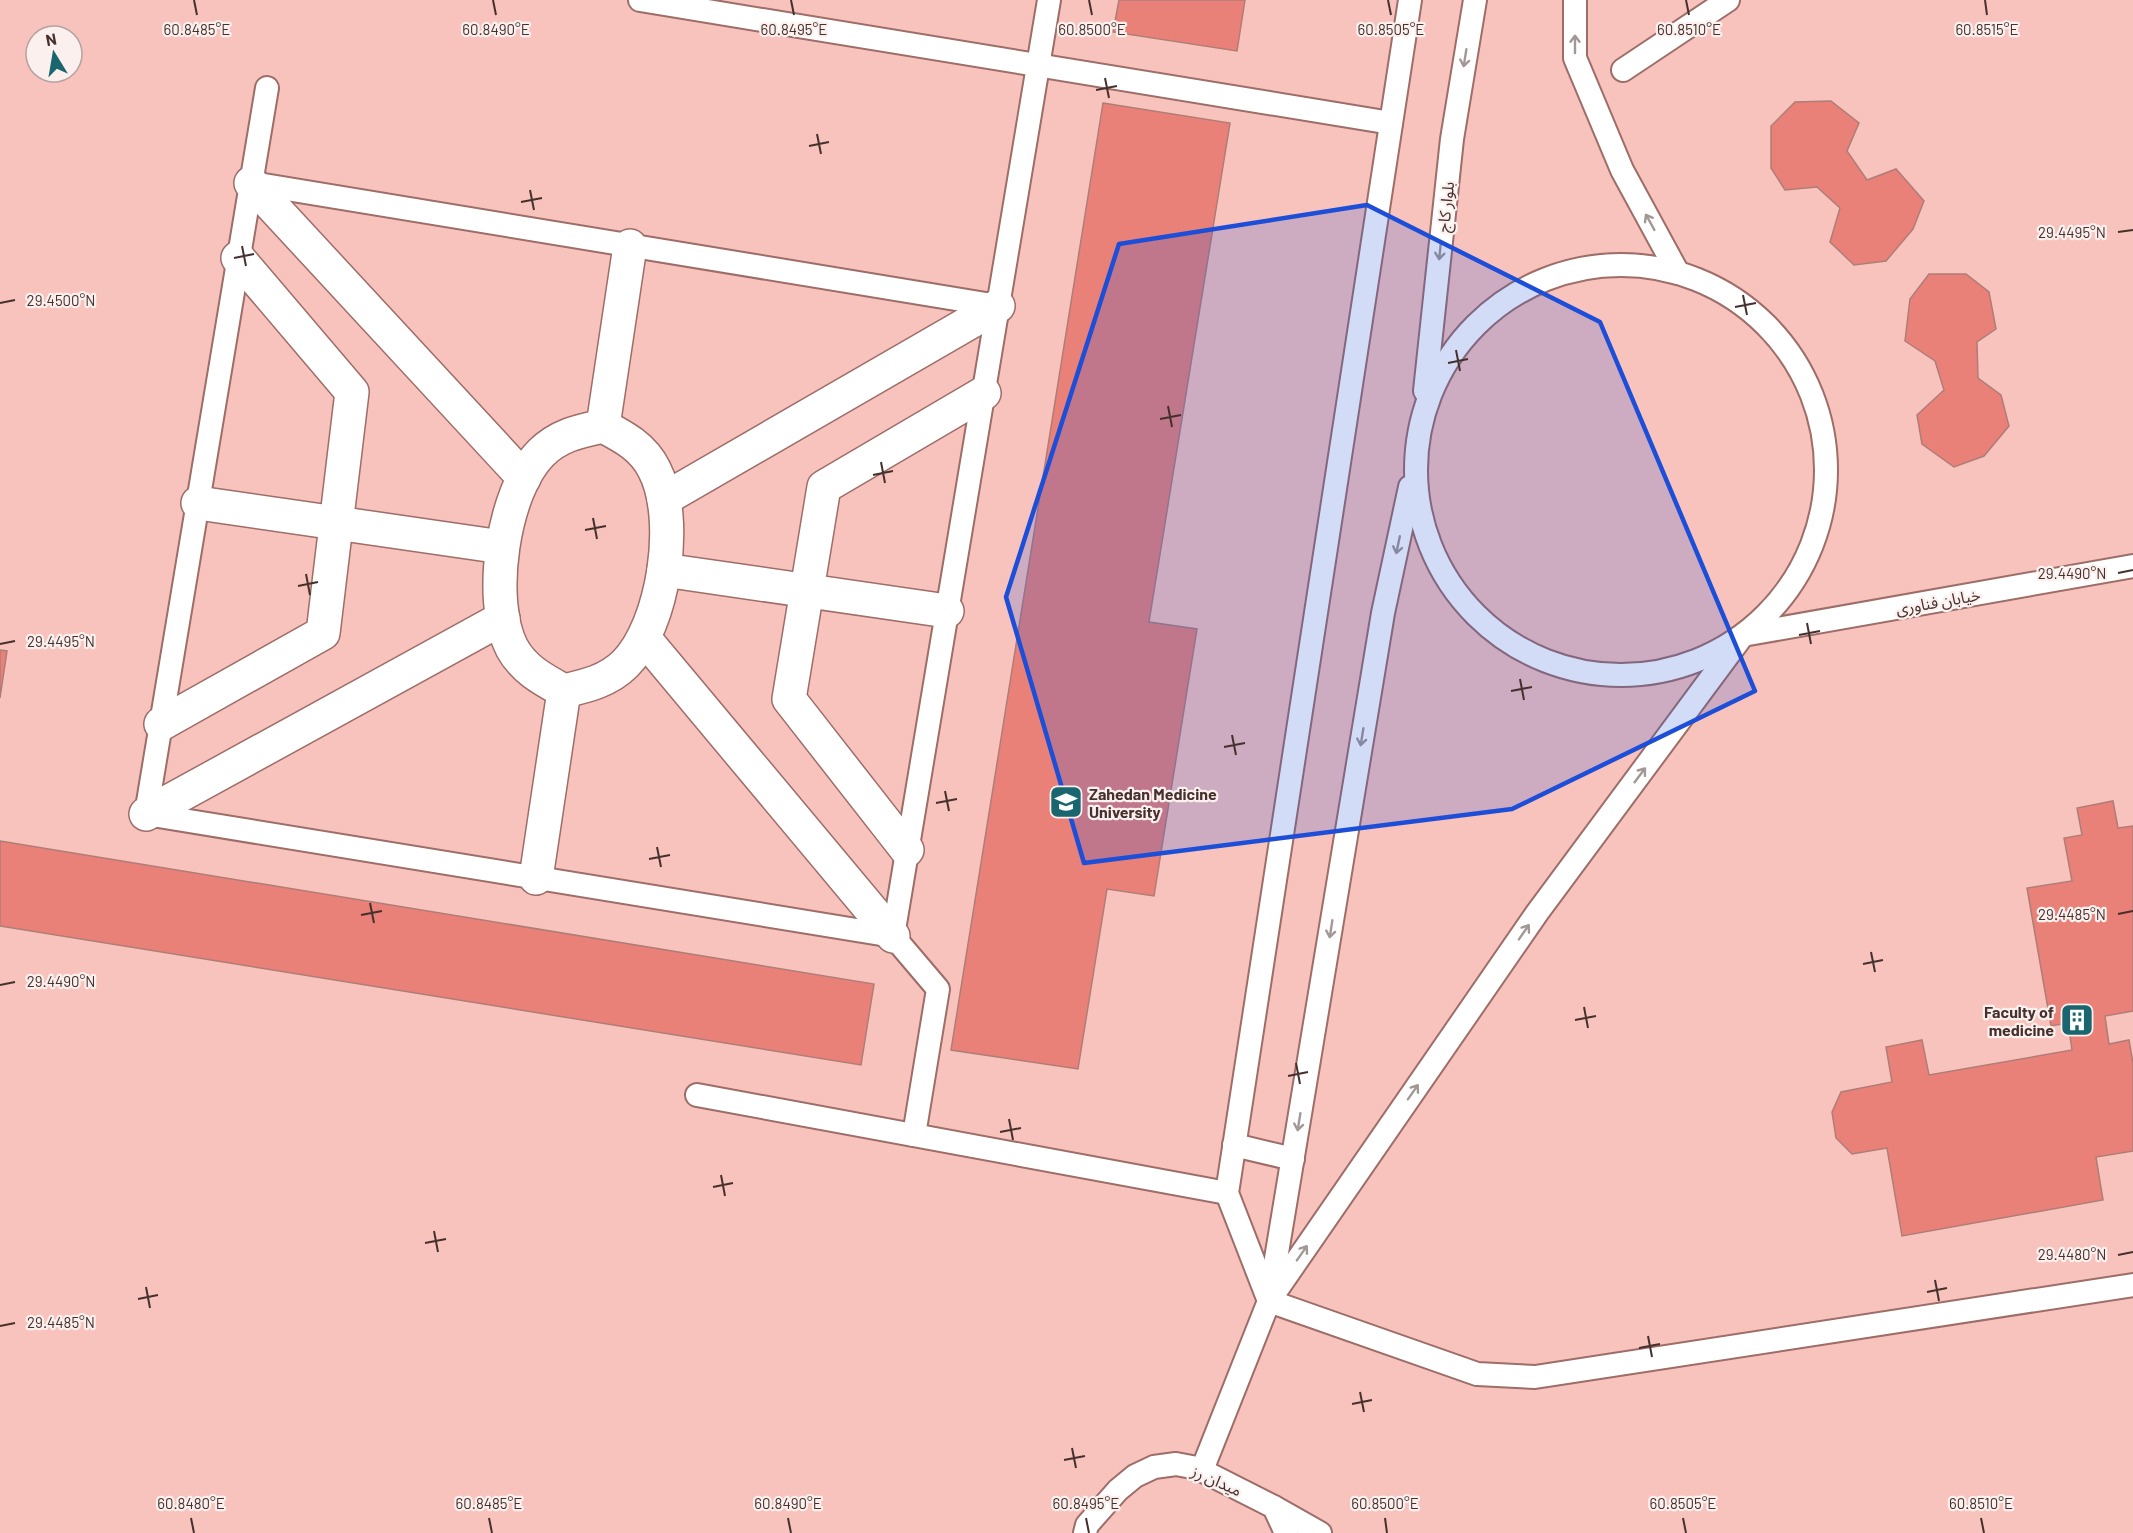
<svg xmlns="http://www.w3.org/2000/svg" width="2133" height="1533" font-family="Barlow,'Noto Sans Arabic',sans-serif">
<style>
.building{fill:#e98178;stroke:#af7d78;stroke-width:1.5}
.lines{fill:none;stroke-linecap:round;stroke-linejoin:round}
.service-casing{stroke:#9d6d68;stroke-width:26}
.pedestrian-casing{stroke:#9d6d68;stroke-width:36}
.service{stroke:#fff;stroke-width:22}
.pedestrian{stroke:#fff;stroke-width:33}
.oneway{stroke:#a29896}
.marked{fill:#1d4ed8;fill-opacity:0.2;stroke:#1d4ed8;stroke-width:4.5;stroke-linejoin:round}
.ticks{fill:none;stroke:#45302d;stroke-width:2}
.labels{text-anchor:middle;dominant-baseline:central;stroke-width:4.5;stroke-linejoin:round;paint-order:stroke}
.street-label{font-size:16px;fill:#45302d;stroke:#fbf0ee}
.poi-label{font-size:16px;font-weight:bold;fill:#45302d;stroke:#fbf0ee;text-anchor:start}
.ticks-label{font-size:15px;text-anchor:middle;fill:#45302d;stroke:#fbf0ee;stroke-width:4.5;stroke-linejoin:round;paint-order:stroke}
</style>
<rect width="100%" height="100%" fill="#f9c3bd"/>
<g class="building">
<path d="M1119 0H1245L1237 51 1113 32Z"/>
<path d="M1831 101 1859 123 1847 151 1867 180 1896 169 1924 201 1913 229 1886 261 1854 265 1830 242 1840 208 1817 187 1785 190 1771 168V126L1795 102Z"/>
<path d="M1103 103 1230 123 1149 622 1197 629 1154 896 1107 889 1078 1069 951 1050Z"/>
<path d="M1929 274H1966L1989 292 1996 329 1977 342 1978 378 2001 395 2009 426 1984 456 1954 467 1922 444 1917 415 1944 390 1935 361 1905 341 1910 299Z"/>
<path d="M0 650 7 651 0 698Z"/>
<path d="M2113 801 2118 828 2133 826V1011L2105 1016 2109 1044 2129 1040 2133 1063V1151L2096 1157 2103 1200 1902 1236 1887 1148 1852 1154 1836 1138 1832 1112 1841 1092 1892 1082 1886 1047 1922 1040 1929 1075 2072 1050 2068 1023 2051 1026 2027 888 2072 881 2064 838 2082 835 2077 808Z"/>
<path d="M0 841 874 984 861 1065 0 926Z"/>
</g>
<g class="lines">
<defs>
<g id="service">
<path d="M640 0 1391 123"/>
<path d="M1410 0 1227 1193 1269 1301 1477 1374 1535 1377 2133 1285"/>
<path d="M1575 0V58L1622 170 1678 273"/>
<path d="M1623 70 1728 0"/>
<path d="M267 88 146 814 893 936 938 989 914 1135"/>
<path d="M251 183 998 306"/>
<circle cx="1621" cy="470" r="205"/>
<path d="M1425 391 1452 139 1475 0"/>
<path d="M893 936 1049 0"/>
<path d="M697 1095 1227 1193"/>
<path d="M1234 1145 1293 1159"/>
<path d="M1269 1301 1537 913 1743 635 2133 566"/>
<path d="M1202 1470 1269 1301 1383 613 1410 487"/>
<path d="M1274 1507 1320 1533"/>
<path d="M1085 1533 1087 1525 1118 1490 1135 1476 1154 1467 1176 1464 1197 1468 1274 1507 1286 1533"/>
</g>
<g id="pedestrian">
<path d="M251 183 524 478"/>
<path d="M603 426C624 437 643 447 654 469 680 518 664 625 625 664 608 681 586 686 564 691 544 680 524 670 512 648 487 600 503 491 541 453 559 435 580 431 603 426Z"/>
<path d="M603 426 630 246"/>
<path d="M664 499 998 306"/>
<path d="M198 503 502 547"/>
<path d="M664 570 947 611"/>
<path d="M644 638 893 936"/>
<path d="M161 724 323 633 352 392 238 258"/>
<path d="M146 814 503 618"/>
<path d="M907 850 789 699 824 487 984 393"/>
<path d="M536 878 564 691"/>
</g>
</defs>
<use href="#service" class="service-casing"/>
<use href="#pedestrian" class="pedestrian-casing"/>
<use href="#service" class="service"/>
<use href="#pedestrian" class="pedestrian"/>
</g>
<defs><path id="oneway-shaft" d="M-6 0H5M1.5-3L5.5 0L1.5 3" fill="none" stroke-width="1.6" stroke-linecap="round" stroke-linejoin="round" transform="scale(1.5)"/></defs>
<g class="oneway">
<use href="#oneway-shaft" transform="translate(1575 44) rotate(-90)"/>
<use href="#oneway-shaft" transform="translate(1465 58) rotate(99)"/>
<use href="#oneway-shaft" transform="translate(1650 222) rotate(-119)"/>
<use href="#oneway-shaft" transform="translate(1440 251) rotate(96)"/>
<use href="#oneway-shaft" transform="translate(1398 545) rotate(102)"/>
<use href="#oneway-shaft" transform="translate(1362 737) rotate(99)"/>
<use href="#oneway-shaft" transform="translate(1640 775) rotate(-53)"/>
<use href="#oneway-shaft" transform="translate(1331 929) rotate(99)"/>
<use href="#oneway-shaft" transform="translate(1524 932) rotate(-55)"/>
<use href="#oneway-shaft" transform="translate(1413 1092) rotate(-55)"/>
<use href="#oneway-shaft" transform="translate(1299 1122) rotate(99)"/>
<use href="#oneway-shaft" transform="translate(1302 1253) rotate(-55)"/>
</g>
<path class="marked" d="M1367 205 1600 322 1755 691 1512 809 1084 863 1006 597 1119 244Z"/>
<path class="ticks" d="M194 0 197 15M493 0 496 15M791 0 794 15M1089 0 1092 15M1388 0 1391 15M1686 0 1689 15M1985 0 1987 15M1105 78 1109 98M1096 90 1117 86M817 134 821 154M809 146 829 142M530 190 534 210M521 202 542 198M2118 232 2133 230M242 246 246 266M234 258 254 254M1743 295 1747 315M0 303 15 300M1735 307 1756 303M1456 350 1460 371M1448 363 1468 359M1168 406 1172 427M1160 419 1181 415M881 462 885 483M873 475 893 471M593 518 597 539M585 530 606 526M2118 573 2133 570M306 574 310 595M298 586 318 582M1807 623 1811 644M1799 635 1820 631M0 644 15 641M1520 679 1524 700M1511 691 1532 687M1232 735 1236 755M1224 747 1245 743M945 791 949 811M936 803 957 799M657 847 661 867M649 859 670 855M370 903 374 923M2118 914 2133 911M361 915 382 911M1871 952 1875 972M1863 964 1883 960M0 985 15 982M1584 1007 1588 1028M1575 1020 1596 1016M1296 1063 1300 1084M1288 1076 1308 1072M1009 1119 1013 1140M1000 1132 1021 1128M721 1175 725 1196M713 1187 733 1183M434 1231 438 1252M425 1243 446 1239M2118 1255 2133 1252M1935 1280 1939 1301M146 1287 150 1308M1927 1292 1947 1288M138 1299 158 1295M0 1326 15 1323M1648 1336 1652 1357M1639 1348 1660 1344M1360 1392 1364 1412M1352 1404 1372 1400M1072 1448 1076 1468M1064 1460 1085 1456M191 1518 194 1533M489 1518 492 1533M788 1518 791 1533M1086 1518 1089 1533M1385 1518 1387 1533M1683 1518 1686 1533M1981 1518 1984 1533"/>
<defs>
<symbol id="university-square" viewBox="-11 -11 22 22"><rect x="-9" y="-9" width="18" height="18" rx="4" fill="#1a666f" stroke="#fbf0ee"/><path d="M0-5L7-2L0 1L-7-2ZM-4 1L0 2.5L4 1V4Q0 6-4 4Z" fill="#fff"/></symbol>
<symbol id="building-square" viewBox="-11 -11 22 22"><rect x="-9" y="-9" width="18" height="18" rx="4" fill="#1a666f" stroke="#fbf0ee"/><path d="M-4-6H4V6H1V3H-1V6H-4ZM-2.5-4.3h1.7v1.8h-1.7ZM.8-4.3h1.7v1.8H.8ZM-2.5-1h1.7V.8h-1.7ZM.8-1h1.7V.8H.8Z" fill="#fff"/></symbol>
</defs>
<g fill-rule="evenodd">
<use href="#university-square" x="1047" y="783" width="38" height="38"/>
<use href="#building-square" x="2058" y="1001" width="38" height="38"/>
</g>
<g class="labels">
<g class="street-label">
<text transform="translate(1445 207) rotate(-84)">بلوار کاج</text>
<text transform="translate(1938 601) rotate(-10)">خیابان فناوری</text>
<text transform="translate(1217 1480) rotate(24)">میدان رز</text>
</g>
<g class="poi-label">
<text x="1089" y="793">Zahedan Medicine<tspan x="1089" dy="18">University</tspan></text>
<text x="2054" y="1011" text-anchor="end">Faculty of<tspan x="2054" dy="18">medicine</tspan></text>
</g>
</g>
<g class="ticks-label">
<text x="197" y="35">60.8485°E</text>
<text x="496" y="35">60.8490°E</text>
<text x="794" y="35">60.8495°E</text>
<text x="1092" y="35">60.8500°E</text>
<text x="1391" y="35">60.8505°E</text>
<text x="1689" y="35">60.8510°E</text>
<text x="1987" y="35">60.8515°E</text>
<text x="2072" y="238">29.4495°N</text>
<text x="61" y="306">29.4500°N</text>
<text x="2072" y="579">29.4490°N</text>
<text x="61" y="647">29.4495°N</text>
<text x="2072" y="920">29.4485°N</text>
<text x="61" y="987">29.4490°N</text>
<text x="2072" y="1260">29.4480°N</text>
<text x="61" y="1328">29.4485°N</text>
<text x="191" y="1509">60.8480°E</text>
<text x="489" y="1509">60.8485°E</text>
<text x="788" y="1509">60.8490°E</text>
<text x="1086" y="1509">60.8495°E</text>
<text x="1385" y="1509">60.8500°E</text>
<text x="1683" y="1509">60.8505°E</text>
<text x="1981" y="1509">60.8510°E</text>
</g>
<g transform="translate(54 54) rotate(349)"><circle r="28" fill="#fbf0ee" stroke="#b2a3a1" stroke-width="1.5"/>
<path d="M0-4.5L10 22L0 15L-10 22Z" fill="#1a666f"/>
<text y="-9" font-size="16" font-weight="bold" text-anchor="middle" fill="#45302d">N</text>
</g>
</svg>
